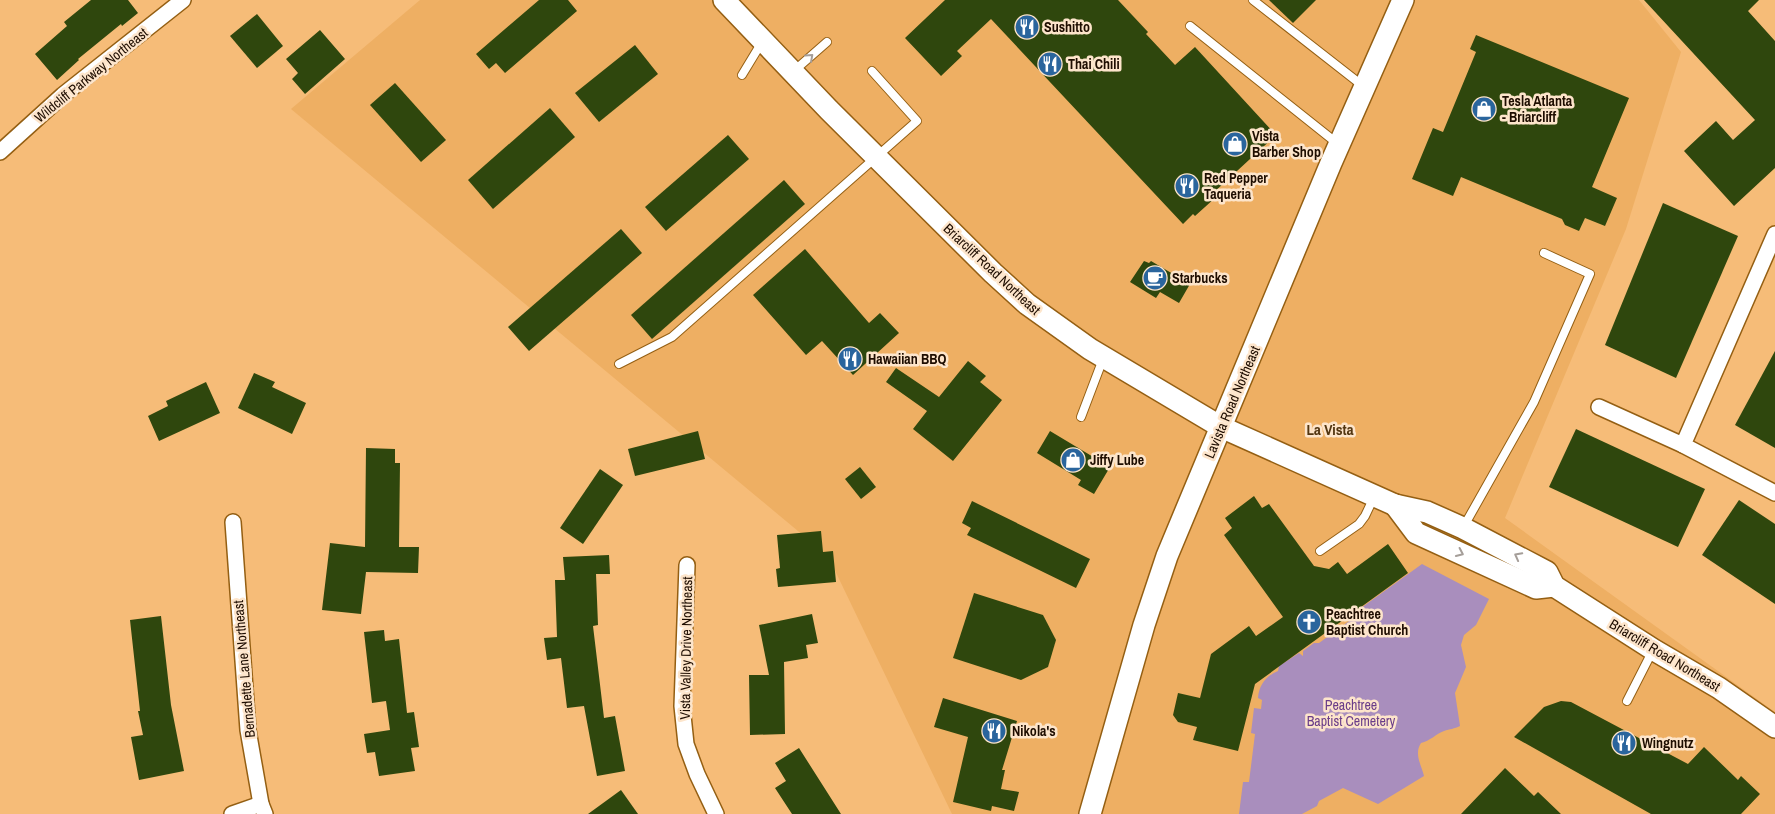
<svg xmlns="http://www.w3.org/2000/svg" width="1775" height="814" font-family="'Archivo Narrow',sans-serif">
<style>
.built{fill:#eeaf63}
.green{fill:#a98ebd}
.building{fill:#2f470d}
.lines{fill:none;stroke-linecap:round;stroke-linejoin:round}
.lane-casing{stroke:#945f13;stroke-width:10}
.street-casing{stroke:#945f13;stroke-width:18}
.secondary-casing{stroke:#945f13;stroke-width:24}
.lane{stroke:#fff;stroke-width:8}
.street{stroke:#fff;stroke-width:15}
.secondary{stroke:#fff;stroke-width:21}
.oneway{stroke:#a59e99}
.labels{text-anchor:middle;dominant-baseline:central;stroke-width:5;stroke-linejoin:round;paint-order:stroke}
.poi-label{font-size:14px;font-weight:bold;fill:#1e0d00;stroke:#fde5cb;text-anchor:start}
.street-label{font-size:14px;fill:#1e0d00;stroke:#fde5cb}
.park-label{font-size:14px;fill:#6a3d89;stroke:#fde5cb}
.neighbourhood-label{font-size:15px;font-weight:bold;fill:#533611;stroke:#fde5cb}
</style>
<rect width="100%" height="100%" fill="#f6bc78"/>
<path class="built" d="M420 0H1639L1681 52 1626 229 1505 518 1775 712V814H952L828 556 291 109Z"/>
<path class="green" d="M1422 564 1489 599 1476 625 1464 635 1461 645 1466 667 1455 693 1460 726C1454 729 1450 729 1444 731 1436 734 1430 741 1421 743 1414 754 1421 764 1424 776L1378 804 1343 788 1319 801 1317 806 1302 814H1239L1243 782H1249L1255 734 1251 733 1254 708 1261 709 1262 700 1258 698C1259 685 1266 676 1278 671L1279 666 1299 653 1303 656V651L1314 643H1319L1363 611 1361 608Z"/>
<g class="building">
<path d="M91 0H128L138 13 122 26 121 24 78 59 79 60 57 80 35 54 67 26 64 22Z"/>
<path d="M539 0H568L577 11 505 73 496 63 489 69 476 54Z"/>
<path d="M945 0H1118L1148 32 1146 34 1175 65 1195 47 1276 135 1211 195 1215 198 1195 216 1193 214 1183 224 991 19 957 51 962 56 941 76 905 38Z"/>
<path d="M1269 0H1316L1293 23Z"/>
<path d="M1644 0H1759L1748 11 1775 41V168L1734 206 1684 151 1716 121 1733 140 1755 120Z"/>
<path d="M257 14 283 46 257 68 230 36Z"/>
<path d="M320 30 345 59 305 94 292 79 298 73 286 59Z"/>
<path d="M1476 35 1629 98 1592 187 1617 198 1605 226 1585 218 1579 231 1565 225 1562 219 1461 177 1453 196 1412 179 1433 128 1443 132 1476 52 1470 49Z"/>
<path d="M635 45 658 74 599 122 575 93Z"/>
<path d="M395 83 446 140 421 162 370 105Z"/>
<path d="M550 108 575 137 493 209 468 180Z"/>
<path d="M728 135 749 159 666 231 645 207Z"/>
<path d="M784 180 805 204 652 339 631 315Z"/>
<path d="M1663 203 1738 236 1676 378 1605 345Z"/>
<path d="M621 229 642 253 529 351 508 327Z"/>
<path d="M805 249 869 323 880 313 899 333 853 375 822 341 806 355 753 295Z"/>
<path d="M1144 261 1149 263 1151 261 1190 284 1179 303 1160 292 1156 298 1130 282Z"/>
<path d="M1775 351V448L1735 425Z"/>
<path d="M968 361 986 376 980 382 1002 400 953 461 913 429 927 411 886 382 896 368 939 397Z"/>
<path d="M254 373 275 382 272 387 306 403 292 434 238 408Z"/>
<path d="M206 382 220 413 159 441 148 416 168 406 166 401Z"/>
<path d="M1576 429 1705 489 1678 547 1549 487Z"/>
<path d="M698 431 705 459 635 476 628 449Z"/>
<path d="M1050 431 1110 467 1094 494 1078 485 1081 480 1037 453Z"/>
<path d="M366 448 395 449V463H400L399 547H419L418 573 366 572 361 614 322 610 330 543 365 547Z"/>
<path d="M860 467 876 487 861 499 845 479Z"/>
<path d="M600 469 623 485 583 544 560 528Z"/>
<path d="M1254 496 1262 508 1269 504 1314 566 1329 569 1338 562 1347 574 1388 544 1408 573 1255 684 1238 751 1193 740 1197 727 1178 722 1173 715 1178 693 1200 698 1211 654 1249 626 1256 636 1283 617 1224 535 1232 528 1225 518Z"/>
<path d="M1739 500 1775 524V604L1702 555Z"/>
<path d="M972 501 1090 559 1076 588 967 535 971 528 962 523Z"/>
<path d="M821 531 823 552 833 551 836 582 778 587 776 569 780 568 777 535Z"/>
<path d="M609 555 610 574H596L598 625 593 626 604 718 615 716 625 771 597 776 584 706 567 708 561 658 547 660 544 638 557 637 555 580H565L563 557Z"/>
<path d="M974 593 1043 615 1056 640 1048 667 1021 680 953 658Z"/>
<path d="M812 614 818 643 806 645 808 658 784 662 785 734 750 735 749 675H769L759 625Z"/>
<path d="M161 616 171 705 184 771 139 780 131 737 143 735 138 711H140L130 620Z"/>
<path d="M384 630 385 641 399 639 407 713 414 712 419 747 411 748 415 771 379 776 375 752 367 753 364 734 390 730 386 701 372 703 364 632Z"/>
<path d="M943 698 1017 721 1002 770H1005L1001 789 1019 792 1014 811 992 806 991 811 953 802 968 737 934 727Z"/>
<path d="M1561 701 1571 702 1688 764 1704 747 1738 780 1741 776 1760 794 1741 814H1651L1514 737 1544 707Z"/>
<path d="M799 748 841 814H792L775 788 786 781 775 763Z"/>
<path d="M1505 768 1534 796 1538 792 1561 814H1461Z"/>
<path d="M621 790 638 814H588Z"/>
</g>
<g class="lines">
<defs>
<g id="lane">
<path d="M1253 0 1363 86"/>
<path d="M1190 26 1338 144"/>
<path d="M795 70 827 42"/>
<path d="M742 75 762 42"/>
<path d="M619 364 672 337 917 121 872 71"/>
<path d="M1081 417 1103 359"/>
<path d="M1464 526 1534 402 1590 274 1544 253"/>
<path d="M1320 551 1359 524 1365 516 1374 497"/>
<path d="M1627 701 1652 652"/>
</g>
<g id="street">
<path d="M0 152 63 95 183 0"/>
<path d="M1775 234 1683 445 1775 493"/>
<path d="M1599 407 1683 445"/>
<path d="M233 522 248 730 261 804 265 814"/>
<path d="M687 565 682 706 686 744 697 774 716 814"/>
<path d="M232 814 261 804"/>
</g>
<g id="secondary">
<path d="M724 0 829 110 993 273 1027 304 1090 349 1221 427 1395 505 1427 512 1463 528 1547 572 1554 586 1654 650 1719 688 1775 727"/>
<path d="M1395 505 1416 533 1536 588 1554 586"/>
<path d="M1090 814 1144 625 1167 556 1331 163 1403 0"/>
</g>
</defs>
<use href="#lane" class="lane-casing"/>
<use href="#street" class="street-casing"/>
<use href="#secondary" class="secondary-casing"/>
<use href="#lane" class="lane"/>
<use href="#street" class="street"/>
<use href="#secondary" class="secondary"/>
</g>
<defs><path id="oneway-chevron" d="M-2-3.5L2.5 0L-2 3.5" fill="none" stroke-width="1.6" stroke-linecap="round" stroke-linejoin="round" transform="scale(1.25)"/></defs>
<g class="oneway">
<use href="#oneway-chevron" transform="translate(810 57) rotate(-42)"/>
<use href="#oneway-chevron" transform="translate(1460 553) rotate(25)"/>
<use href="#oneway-chevron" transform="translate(1518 556) rotate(-152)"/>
</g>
<defs>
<symbol id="restaurant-disc" viewBox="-11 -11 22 22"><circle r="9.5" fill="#2a659d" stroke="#fde5cb"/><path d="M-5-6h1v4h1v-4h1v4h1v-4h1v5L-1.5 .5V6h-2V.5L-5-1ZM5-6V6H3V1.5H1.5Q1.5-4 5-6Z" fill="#fff"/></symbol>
<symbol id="shop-disc" viewBox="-11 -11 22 22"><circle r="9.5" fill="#2a659d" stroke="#fde5cb"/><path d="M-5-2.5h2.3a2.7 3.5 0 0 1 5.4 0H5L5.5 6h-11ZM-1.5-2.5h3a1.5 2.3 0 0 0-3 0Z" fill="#fff"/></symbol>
<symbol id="cafe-disc" viewBox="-11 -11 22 22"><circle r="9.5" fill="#2a659d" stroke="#fde5cb"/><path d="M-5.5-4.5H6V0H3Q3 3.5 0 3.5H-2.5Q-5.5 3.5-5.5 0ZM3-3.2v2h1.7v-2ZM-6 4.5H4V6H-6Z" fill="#fff"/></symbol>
<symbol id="church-disc" viewBox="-11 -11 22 22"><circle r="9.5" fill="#2a659d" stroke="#fde5cb"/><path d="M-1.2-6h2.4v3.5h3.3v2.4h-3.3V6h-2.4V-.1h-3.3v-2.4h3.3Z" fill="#fff"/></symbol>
</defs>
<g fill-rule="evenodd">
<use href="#restaurant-disc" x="1013" y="13" width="28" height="28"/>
<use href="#restaurant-disc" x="1036" y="50" width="28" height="28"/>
<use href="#shop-disc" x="1470" y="95" width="28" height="28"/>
<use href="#shop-disc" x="1221" y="130" width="28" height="28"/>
<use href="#restaurant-disc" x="1173" y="172" width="28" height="28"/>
<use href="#cafe-disc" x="1141" y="264" width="28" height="28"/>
<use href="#restaurant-disc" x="836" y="345" width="28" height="28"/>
<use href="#shop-disc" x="1059" y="446" width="28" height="28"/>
<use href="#church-disc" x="1295" y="608" width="28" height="28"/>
<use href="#restaurant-disc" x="980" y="717" width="28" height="28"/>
<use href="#restaurant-disc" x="1610" y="729" width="28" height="28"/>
</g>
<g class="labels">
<g class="poi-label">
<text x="1044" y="27">Sushitto</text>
<text x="1068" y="64">Thai Chili</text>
<text x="1502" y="101">Tesla Atlanta<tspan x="1502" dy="16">- Briarcliff</tspan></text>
<text x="1252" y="136">Vista<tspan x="1252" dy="16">Barber Shop</tspan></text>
<text x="1204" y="178">Red Pepper<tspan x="1204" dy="16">Taqueria</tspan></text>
<text x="1172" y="278">Starbucks</text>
<text x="868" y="359">Hawaiian BBQ</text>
<text x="1090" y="460">Jiffy Lube</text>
<text x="1326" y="614">Peachtree<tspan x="1326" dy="16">Baptist Church</tspan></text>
<text x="1012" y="731">Nikola's</text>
<text x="1642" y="743">Wingnutz</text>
</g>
<g class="street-label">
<text transform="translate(91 75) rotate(-39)">Wildcliff Parkway Northeast</text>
<text transform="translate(992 269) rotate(43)">Briarcliff Road Northeast</text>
<text transform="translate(1232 402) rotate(-67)">Lavista Road Northeast</text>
<text transform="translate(686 648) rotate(-89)">Vista Valley Drive Northeast</text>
<text transform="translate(1665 655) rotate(31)">Briarcliff Road Northeast</text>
<text transform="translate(244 669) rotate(-95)">Bernadette Lane Northeast</text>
</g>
<g class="park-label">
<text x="1351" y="705">Peachtree<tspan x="1351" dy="16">Baptist Cemetery</tspan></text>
</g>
<g class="neighbourhood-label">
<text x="1330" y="429">La Vista</text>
</g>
</g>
</svg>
